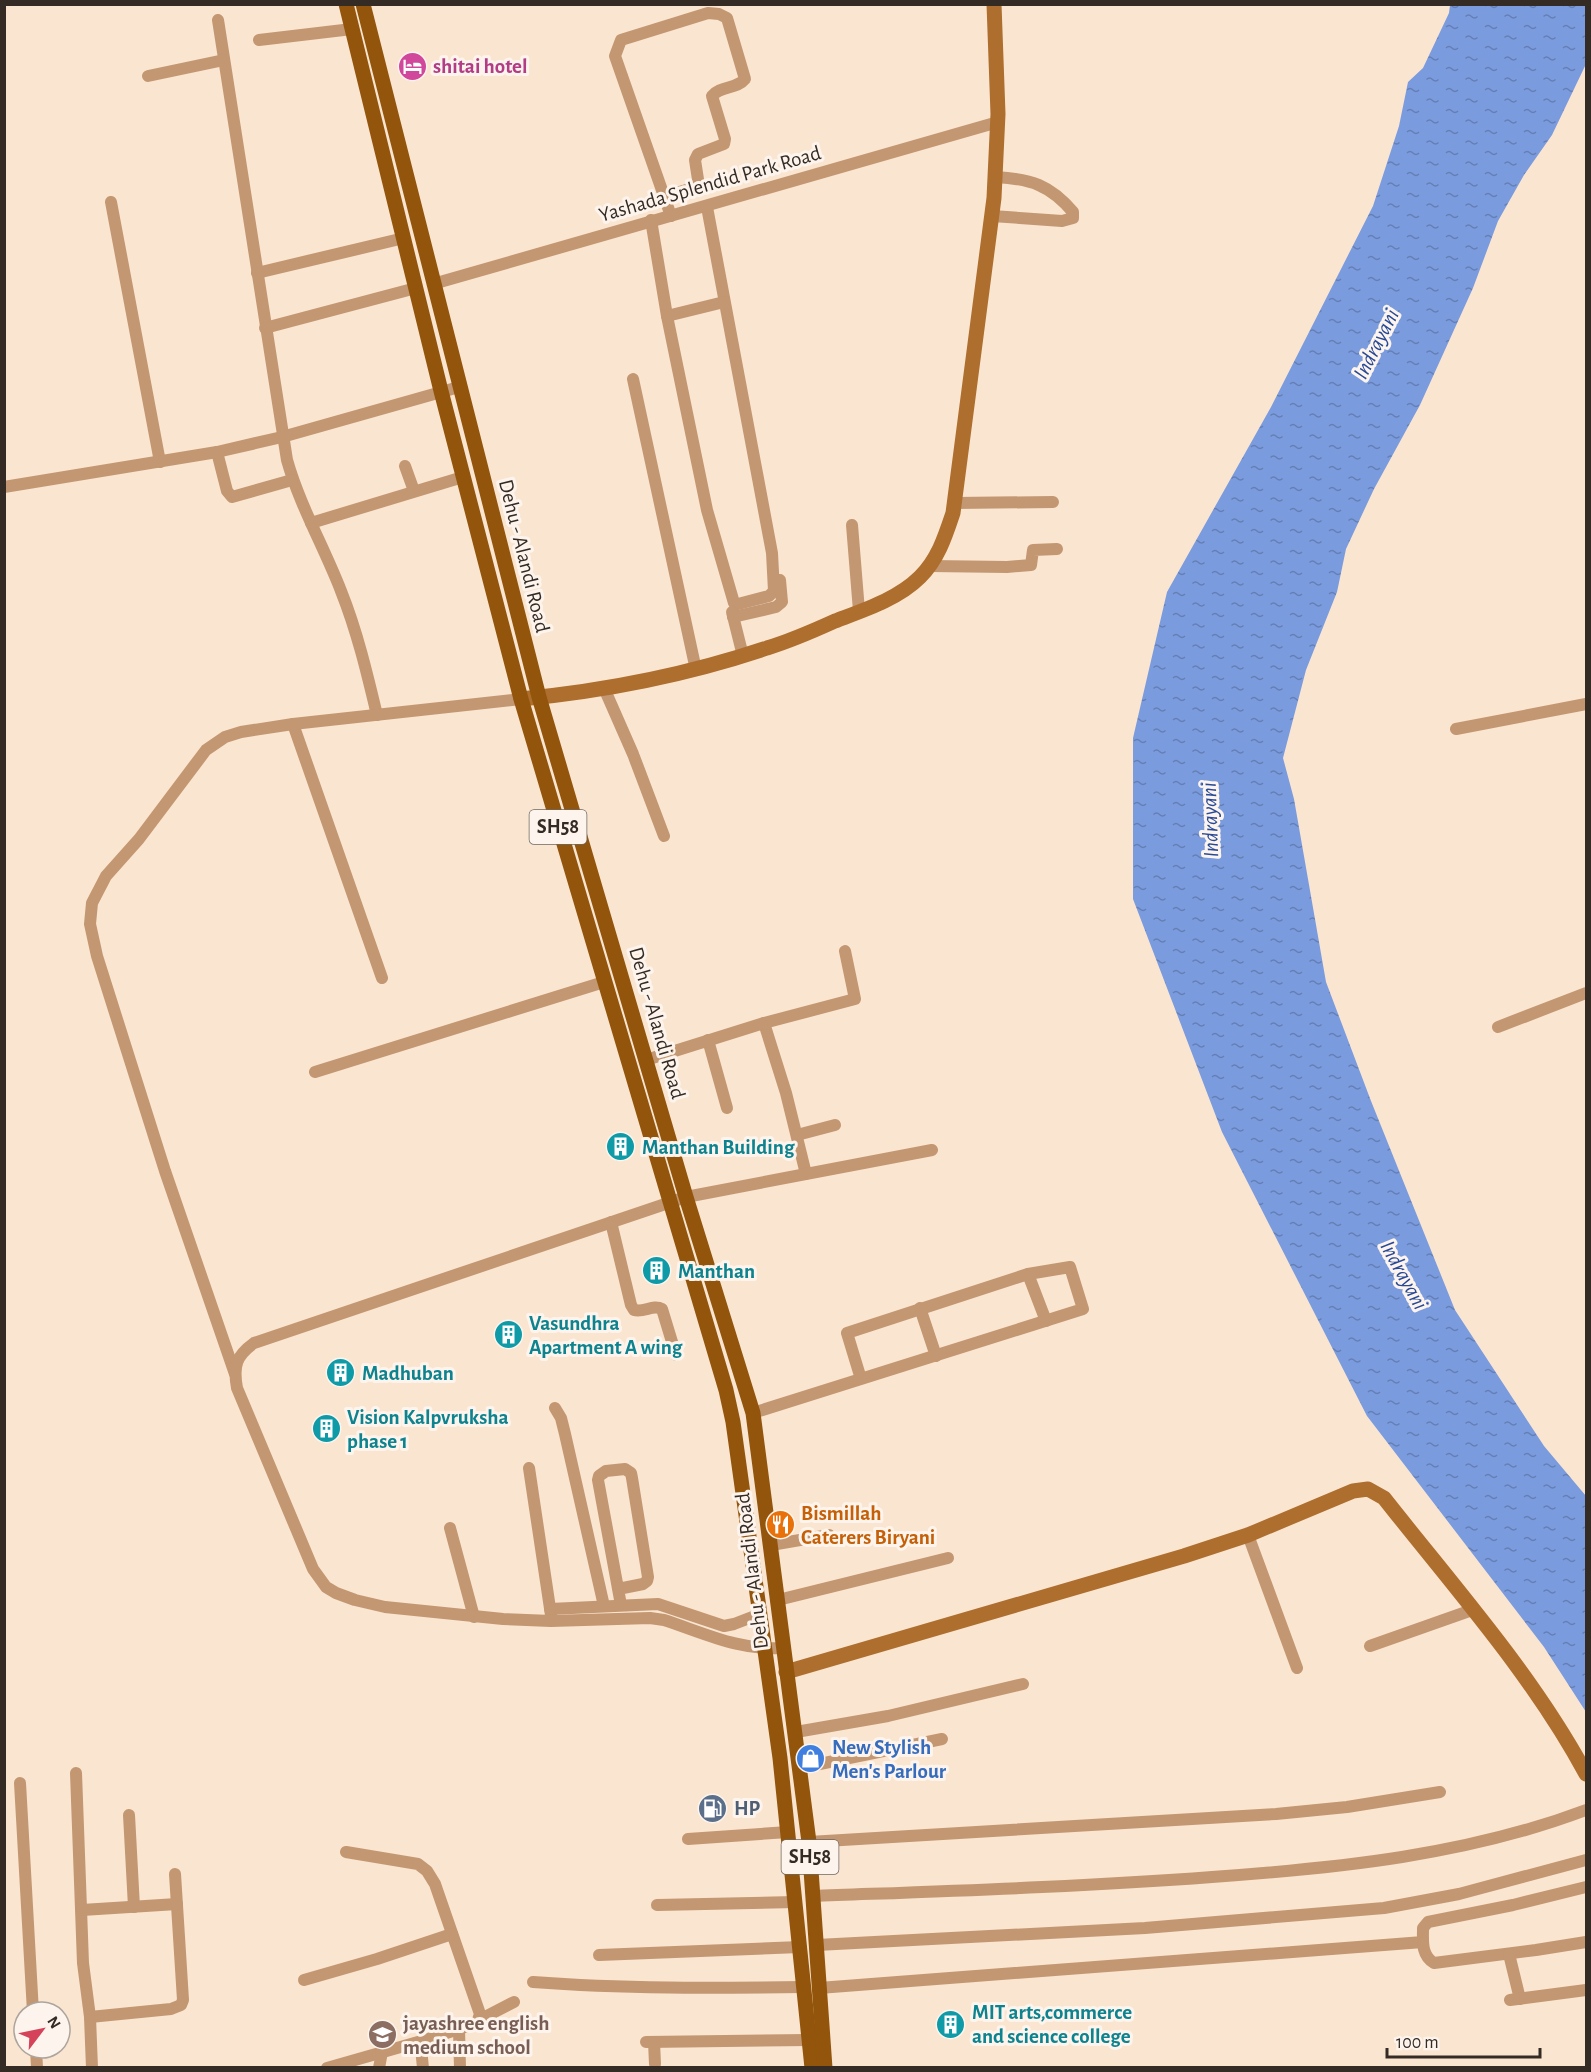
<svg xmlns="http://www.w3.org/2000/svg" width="1591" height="2072" font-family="'Alegreya Sans',sans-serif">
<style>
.water{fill:url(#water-ripples)}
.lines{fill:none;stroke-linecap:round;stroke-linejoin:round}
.street{stroke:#c39771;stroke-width:12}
.secondary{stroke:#ae6e2e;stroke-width:15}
.primary{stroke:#93550b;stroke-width:15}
.labels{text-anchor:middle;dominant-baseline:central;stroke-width:6;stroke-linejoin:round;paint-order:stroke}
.shield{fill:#fdf5ed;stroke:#706860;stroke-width:1.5}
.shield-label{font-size:20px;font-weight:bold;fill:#342c24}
.hotel-label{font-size:21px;font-weight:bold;fill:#b23c85;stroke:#fdf5ed;text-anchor:start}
.street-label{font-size:21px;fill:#342c24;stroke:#fdf5ed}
.culture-label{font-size:21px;font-weight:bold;fill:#0d838f;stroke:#fdf5ed;text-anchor:start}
.food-label{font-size:21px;font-weight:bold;fill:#c56008;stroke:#fdf5ed;text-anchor:start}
.shop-label{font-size:21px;font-weight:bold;fill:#366cbe;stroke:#fdf5ed;text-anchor:start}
.service-label{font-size:21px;font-weight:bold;fill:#4e5e75;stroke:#fdf5ed;text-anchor:start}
.education-label{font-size:21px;font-weight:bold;fill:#785e54;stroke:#fdf5ed;text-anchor:start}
.water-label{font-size:22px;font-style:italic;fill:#274998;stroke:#fdf5ed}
</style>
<defs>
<pattern id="water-ripples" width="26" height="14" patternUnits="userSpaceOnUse" patternTransform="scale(1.5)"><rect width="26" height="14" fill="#7a9bde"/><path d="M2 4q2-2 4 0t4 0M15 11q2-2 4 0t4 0" fill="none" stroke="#657fb4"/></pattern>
</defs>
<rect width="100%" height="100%" fill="#fae5d1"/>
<path class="water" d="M1450 5H1586V64L1552 135 1524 175 1498 221 1473 288 1420 405 1374 489 1346 549 1337 592 1306 670 1283 758 1294 799 1326 982 1371 1101 1455 1310 1544 1446 1586 1496V1712L1544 1647 1367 1416 1222 1132 1133 899V738L1167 592 1271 407 1373 206 1399 126 1408 82 1423 68 1449 13Z"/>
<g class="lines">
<g class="street">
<path d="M218 20 287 460C300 506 324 547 341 591 357 631 367 673 377 715"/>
<path d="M259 40 352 29"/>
<path d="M148 76 224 60"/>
<path d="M664 197 699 186 695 160 698 154 724 144 725 139 712 96C720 86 737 89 745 79L727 18 719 14 708 13 621 40 615 56 671 216"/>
<path d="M111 202 160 462"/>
<path d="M992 216 1062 221 1073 218V212C1050 185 1031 179 996 177"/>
<path d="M651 220 667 316 707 510 734 603 738 604 769 596 774 591 772 553 707 207"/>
<path d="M257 273 404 238"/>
<path d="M433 284 998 122"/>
<path d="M667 316 724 302"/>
<path d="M265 328 416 288"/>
<path d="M633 379 696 670"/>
<path d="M217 452 227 491 232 497 292 480"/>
<path d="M405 466 414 491"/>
<path d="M4 487 217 452 282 437 459 387"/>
<path d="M955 503 1053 502"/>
<path d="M311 523 463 477"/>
<path d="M852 525 859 611"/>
<path d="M930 566 1007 567 1031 565 1033 550 1057 549"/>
<path d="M732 612 743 656"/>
<path d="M733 617 776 607 782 602 780 580"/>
<path d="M604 688 633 754 664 836"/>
<path d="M293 724 382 978"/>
<path d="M1456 729 1586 704"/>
<path d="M764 1023 786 1093 806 1174"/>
<path d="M1498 1027 1586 993"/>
<path d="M708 1040 727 1108"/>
<path d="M646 1060 764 1023 855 999 845 951"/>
<path d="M315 1072 604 982"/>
<path d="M797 1135 835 1125"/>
<path d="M611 1222 631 1305 634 1310C644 1313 653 1304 662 1309L676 1355"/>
<path d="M1028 1274 1046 1321"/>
<path d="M920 1308 936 1356"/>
<path d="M235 1374 165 1171 97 956 90 924 92 903 106 876 139 839 206 750 225 737 241 732 293 724 521 699"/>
<path d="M555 1408 561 1418 565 1434 604 1606"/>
<path d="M753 1413 1083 1309 1070 1267 1028 1274 847 1333 861 1379"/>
<path d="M529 1468 551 1615"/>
<path d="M450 1528 474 1617"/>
<path d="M1248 1535 1297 1668"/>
<path d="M771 1545 829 1535"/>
<path d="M618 1589 643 1584 647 1581 648 1577 632 1478 631 1473 625 1469 606 1471 599 1476 598 1480 621 1605"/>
<path d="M778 1600 948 1558"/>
<path d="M550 1609 658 1604 724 1626 734 1624 760 1614"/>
<path d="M1370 1646 1472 1610"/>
<path d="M783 1648C740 1651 704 1633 664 1620L650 1618 551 1621 503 1619 385 1607 355 1600 336 1593 326 1587 313 1569 237 1388C233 1366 236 1356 254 1343L686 1197 932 1150"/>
<path d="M796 1732 888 1716 1023 1684"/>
<path d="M800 1768 942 1739"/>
<path d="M76 1773 83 1963 90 2017 92 2068"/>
<path d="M20 1783 33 2012"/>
<path d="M129 1815 134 1907"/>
<path d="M688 1839 788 1832"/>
<path d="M809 1842 1276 1814 1347 1807 1440 1792"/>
<path d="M346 1852 418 1864 427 1871 435 1884 480 2014 477 2023 425 2040 421 2048 423 2068"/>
<path d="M1586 1887 1513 1905 1428 1922 1423 1928C1423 1941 1421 1955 1434 1963L1536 1950 1586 1942"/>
<path d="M813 1896C946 1891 1080 1887 1212 1877 1339 1868 1467 1855 1586 1810"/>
<path d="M657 1905 795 1902"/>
<path d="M82 1910 177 1904"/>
<path d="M817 1945 1145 1928 1384 1908 1459 1894 1586 1860"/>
<path d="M1509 1954 1520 1999"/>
<path d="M599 1955 800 1947"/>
<path d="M304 1980 377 1959 452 1934"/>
<path d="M533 1982C624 1989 713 1988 804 1987"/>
<path d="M819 1988 1423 1942"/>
<path d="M1510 2000 1586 1990"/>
<path d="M90 2017 171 2009 181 2005 183 2000 175 1874"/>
<path d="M479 2020 514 2002"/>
<path d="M459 2029 460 2068"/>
<path d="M646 2042 809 2040"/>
<path d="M654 2042 655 2064"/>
<path d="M36 2048 37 2068"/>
<path d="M327 2068 425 2040"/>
<path d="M379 2068 382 2052"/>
</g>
<g class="secondary">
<path d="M521 699C604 691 687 675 767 648 790 641 813 631 835 621 864 610 898 599 920 577 938 559 945 537 953 513L994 198 998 114 994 4"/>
<path d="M786 1672 1184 1556 1248 1535 1353 1491 1368 1489 1384 1498C1454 1587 1532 1674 1586 1774"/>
</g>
<g class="primary">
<path d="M346 4 441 391 521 699 726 1390 733 1422 780 1758 812 2068"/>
<path d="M363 4 539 697 686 1197 753 1413 809 1842 825 2068"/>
</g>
</g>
<defs>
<symbol id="hotel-disc" viewBox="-11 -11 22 22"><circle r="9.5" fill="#d1479c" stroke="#fdf5ed"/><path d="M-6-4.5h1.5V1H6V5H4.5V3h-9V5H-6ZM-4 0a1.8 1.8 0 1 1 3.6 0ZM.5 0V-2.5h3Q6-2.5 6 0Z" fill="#fff"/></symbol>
<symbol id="building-disc" viewBox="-11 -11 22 22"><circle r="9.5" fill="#0f9aa8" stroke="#fdf5ed"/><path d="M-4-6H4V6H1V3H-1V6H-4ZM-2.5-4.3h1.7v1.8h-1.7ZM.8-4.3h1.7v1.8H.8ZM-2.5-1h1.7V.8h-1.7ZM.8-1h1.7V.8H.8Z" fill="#fff"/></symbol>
<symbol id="restaurant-disc" viewBox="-11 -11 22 22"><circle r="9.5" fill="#e8710a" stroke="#fdf5ed"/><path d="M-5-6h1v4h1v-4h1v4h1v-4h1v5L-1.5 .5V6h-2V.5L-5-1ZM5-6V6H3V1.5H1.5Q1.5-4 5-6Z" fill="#fff"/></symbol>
<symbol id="shop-disc" viewBox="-11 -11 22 22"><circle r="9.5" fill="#3f7fe0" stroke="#fdf5ed"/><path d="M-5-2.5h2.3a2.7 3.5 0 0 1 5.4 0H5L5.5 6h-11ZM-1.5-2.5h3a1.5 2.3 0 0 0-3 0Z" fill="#fff"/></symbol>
<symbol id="fuel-disc" viewBox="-11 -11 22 22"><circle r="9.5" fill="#5c6f8a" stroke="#fdf5ed"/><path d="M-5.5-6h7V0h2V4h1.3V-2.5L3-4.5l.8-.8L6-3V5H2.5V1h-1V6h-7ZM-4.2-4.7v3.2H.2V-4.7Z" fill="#fff"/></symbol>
<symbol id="school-disc" viewBox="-11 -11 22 22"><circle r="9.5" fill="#8d6e63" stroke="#fdf5ed"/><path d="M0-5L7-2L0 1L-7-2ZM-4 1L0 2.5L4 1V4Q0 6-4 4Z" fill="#fff"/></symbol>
</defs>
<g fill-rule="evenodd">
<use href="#hotel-disc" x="396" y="50" width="33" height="33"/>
<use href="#building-disc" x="604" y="1130" width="33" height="33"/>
<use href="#building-disc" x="640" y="1254" width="33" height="33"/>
<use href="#building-disc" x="492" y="1318" width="33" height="33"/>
<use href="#building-disc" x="324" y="1356" width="33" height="33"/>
<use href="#building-disc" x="310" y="1412" width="33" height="33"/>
<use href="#restaurant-disc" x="764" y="1508" width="33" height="33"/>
<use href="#shop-disc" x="794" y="1742" width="33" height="33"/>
<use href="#fuel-disc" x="696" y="1792" width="33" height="33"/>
<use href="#building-disc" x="934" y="2008" width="33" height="33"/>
<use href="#school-disc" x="366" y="2018" width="33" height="33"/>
</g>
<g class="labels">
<g class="shield">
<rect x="529.5" y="810" width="57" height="34" rx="4.5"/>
<rect x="781.5" y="1840" width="57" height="34" rx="4.5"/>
</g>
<g class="shield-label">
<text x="558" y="827">SH58</text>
<text x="810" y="1857">SH58</text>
</g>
<g class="hotel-label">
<text x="433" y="66">shitai hotel</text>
</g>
<g class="street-label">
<text transform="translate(710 184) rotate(-16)">Yashada Splendid Park Road</text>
<text transform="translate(524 556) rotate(76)">Dehu - Alandi Road</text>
<text transform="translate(657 1023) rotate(74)">Dehu - Alandi Road</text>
<text transform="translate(752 1571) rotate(-97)">Dehu - Alandi Road</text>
</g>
<g class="culture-label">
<text x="642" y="1147">Manthan Building</text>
<text x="678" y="1271">Manthan</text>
<text x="529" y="1323">Vasundhra<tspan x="529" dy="24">Apartment A wing</tspan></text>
<text x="362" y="1373">Madhuban</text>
<text x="347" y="1417">Vision Kalpvruksha<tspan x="347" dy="24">phase 1</tspan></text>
<text x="972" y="2012">MIT arts,commerce<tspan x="972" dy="24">and science college</tspan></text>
</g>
<g class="food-label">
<text x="801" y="1513">Bismillah<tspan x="801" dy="24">Caterers Biryani</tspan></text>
</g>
<g class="shop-label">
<text x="832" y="1747">New Stylish<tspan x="832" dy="24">Men's Parlour</tspan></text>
</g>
<g class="service-label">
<text x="734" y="1808">HP</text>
</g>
<g class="education-label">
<text x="403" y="2023">jayashree english<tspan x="403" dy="24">medium school</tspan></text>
</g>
<g class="water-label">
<text transform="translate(1376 344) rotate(-63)">Indrayani</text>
<text transform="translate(1210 820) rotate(-92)">Indrayani</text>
<text transform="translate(1404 1275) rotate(61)">Indrayani</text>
</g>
</g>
<rect width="1591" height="2072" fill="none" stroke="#342c24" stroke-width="12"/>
<g transform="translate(42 2030) rotate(58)"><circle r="28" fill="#fdf5ed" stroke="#ada59d" stroke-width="1.5"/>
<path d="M0-4.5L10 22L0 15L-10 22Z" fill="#d44359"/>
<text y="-9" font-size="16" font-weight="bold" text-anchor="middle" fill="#342c24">N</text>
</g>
<path d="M1387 2048v9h153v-9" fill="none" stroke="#342c24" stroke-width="3"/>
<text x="1396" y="2048" font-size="18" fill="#342c24" stroke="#fdf5ed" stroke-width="4.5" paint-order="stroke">100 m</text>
</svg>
